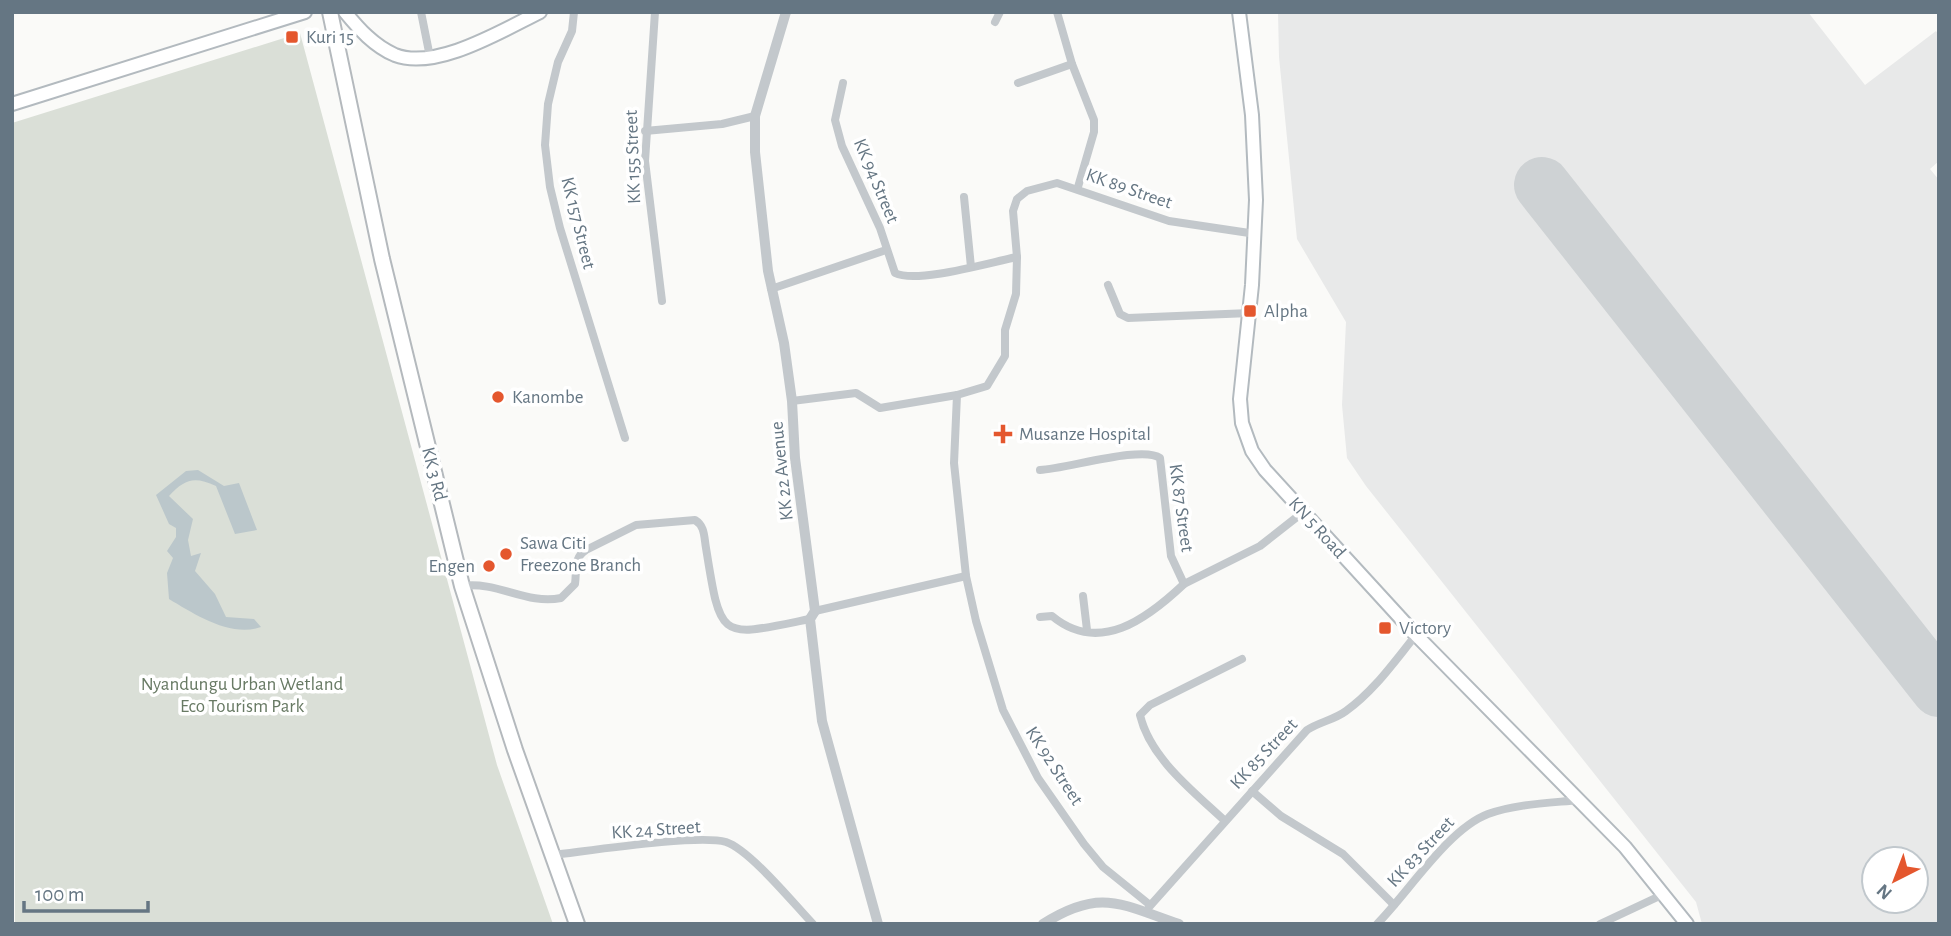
<svg xmlns="http://www.w3.org/2000/svg" width="1951" height="936" font-family="'Alegreya Sans',sans-serif">
<style>
.built{fill:#e8e9e9;fill-rule:evenodd}
.green{fill:#dadfd7}
.water{fill:#bbc7cb}
.lines{fill:none;stroke-linecap:round;stroke-linejoin:round}
.runway{stroke:#ced2d4;stroke-width:56}
.secondary-casing{stroke:#b3babf;stroke-width:16}
.trunk-casing{stroke:#b4b9bd;stroke-width:18}
.minor{stroke:#c3c8cc;stroke-width:8}
.tertiary{stroke:#c3c8cc;stroke-width:10}
.secondary{stroke:#fff;stroke-width:12}
.trunk{stroke:#fff;stroke-width:14}
.poi-dot{fill:#e4572e;stroke:#fff;stroke-width:2.5}
.labels{text-anchor:middle;dominant-baseline:central;stroke-width:7;stroke-linejoin:round;paint-order:stroke}
.poi-label{font-size:19px;fill:#657683;stroke:#fff;text-anchor:start}
.street-label{font-size:19px;fill:#657683;stroke:#fff}
.park-label{font-size:19px;fill:#687a64;stroke:#fff}
</style>
<rect width="100%" height="100%" fill="#fafaf8"/>
<path class="built" d="M1278 12H1808L1865 85 1936 31 1939 35V161L1930 169 1939 180V924H1702L1696 902 1366 486 1347 458 1342 405 1346 322 1297 239 1279 57ZM1874 859H1916V901H1874Z"/>
<path class="green" d="M300 33 497 765 553 924H15L12 123Z"/>
<path class="water" d="M198 470 224 486 239 483 257 530 235 534 216 486C194 476 185 479 169 496L193 519 188 540 191 556 201 553 195 571 215 594 226 617 254 619 261 627C231 638 194 614 169 599L167 573 173 558 167 551 176 537V528L169 524 156 495 186 471Z"/>
<g class="lines">
<path class="runway" d="M1542 185 1939 689"/>
<defs>
<g id="secondary">
<path d="M345 12C359 29 374 46 395 55 436 71 503 30 540 12"/>
<path d="M1239 12 1252 115 1256 200 1252 285 1240 399 1242 423 1252 451 1265 470 1416 635 1625 847 1687 924"/>
<path d="M12 104 305 12"/>
</g>
<path id="trunk" d="M330 12 382 259 462 586 515 750 577 924"/>
</defs>
<use href="#secondary" class="secondary-casing"/>
<use href="#trunk" class="trunk-casing"/>
<g class="minor">
<path d="M421 12 430 57"/>
<path d="M574 12 572 31 558 62 548 104 545 145 550 187 560 228 625 438"/>
<path d="M655 12 645 161 662 301"/>
<path d="M1057 12 1072 64 1094 120V132L1078 187"/>
<path d="M995 22 1000 12"/>
<path d="M843 83 835 120 842 146 880 228 895 273C917 284 991 262 1017 257"/>
<path d="M1018 83 1072 64"/>
<path d="M645 131 722 124 755 116"/>
<path d="M964 197 971 267"/>
<path d="M1108 285 1120 314 1128 318 1250 313"/>
<path d="M771 289 886 250"/>
<path d="M792 401 856 393 880 408 957 395"/>
<path d="M1040 470C1066 469 1143 445 1160 458L1171 556 1184 584 1260 546 1302 513"/>
<path d="M462 586C498 581 526 605 561 598L575 584C577 570 573 558 586 550L636 525 695 520C705 526 704 537 706 548 721 643 720 637 810 619"/>
<path d="M1083 596 1087 630"/>
<path d="M815 611 966 576"/>
<path d="M1040 617 1052 616C1099 655 1147 619 1184 584"/>
<path d="M1252 791 1281 816 1343 854 1394 905"/>
<path d="M1224 820C1193 791 1150 758 1140 715L1150 705 1242 659"/>
<path d="M553 855C588 851 698 834 726 842 750 850 794 904 813 924"/>
<path d="M1150 905 1103 867 1084 844 1038 778 1003 710 976 621 966 576 954 463 957 395 987 386 1005 356V330L1016 294 1017 257 1013 211 1017 199 1027 191 1057 183 1169 221 1256 234"/>
<path d="M1149 907 1307 730C1319 722 1334 720 1346 711 1374 691 1394 662 1416 635"/>
<path d="M1377 924C1408 893 1448 829 1488 814 1515 804 1549 803 1579 800"/>
<path d="M1600 924 1664 894"/>
</g>
<g class="tertiary">
<path d="M786 12 755 116V152L768 271 784 343 792 401 795 458 815 611 810 619 822 721 878 924"/>
<path d="M1043 924C1101 887 1122 905 1179 924"/>
</g>
<use href="#secondary" class="secondary"/>
<use href="#trunk" class="trunk"/>
</g>
<g class="poi-dot">
<rect x="285" y="30" width="14" height="14" rx="3.5"/>
<rect x="1243" y="304" width="14" height="14" rx="3.5"/>
<circle cx="498" cy="397" r="7"/>
<path d="M999.5 423.5h7v7h7v7h-7v7h-7v-7h-7v-7h7z"/>
<circle cx="506" cy="554" r="7"/>
<circle cx="489" cy="566" r="7"/>
<rect x="1378" y="621" width="14" height="14" rx="3.5"/>
</g>
<g class="labels">
<g class="poi-label">
<text x="306" y="37">Kuri 15</text>
<text x="1264" y="311">Alpha</text>
<text x="512" y="397">Kanombe</text>
<text x="1019" y="434">Musanze Hospital</text>
<text x="520" y="543">Sawa Citi<tspan x="520" dy="22">Freezone Branch</tspan></text>
<text x="475" y="566" text-anchor="end">Engen</text>
<text x="1399" y="628">Victory</text>
</g>
<g class="street-label">
<text transform="translate(633 157) rotate(-92)">KK 155 Street</text>
<text transform="translate(876 181) rotate(67)">KK 94 Street</text>
<text transform="translate(1129 189) rotate(19)">KK 89 Street</text>
<text transform="translate(578 223) rotate(76)">KK 157 Street</text>
<text transform="translate(782 471) rotate(-96)">KK 22 Avenue</text>
<text transform="translate(434 474) rotate(76)">KK 3 Rd</text>
<text transform="translate(1181 508) rotate(82)">KK 87 Street</text>
<text transform="translate(1317 528) rotate(48)">KN 5 Road</text>
<text transform="translate(1264 754) rotate(-47)">KK 85 Street</text>
<text transform="translate(1054 766) rotate(57)">KK 92 Street</text>
<text transform="translate(656 830) rotate(-4)">KK 24 Street</text>
<text transform="translate(1421 852) rotate(-47)">KK 83 Street</text>
</g>
<g class="park-label">
<text x="242" y="684">Nyandungu Urban Wetland<tspan x="242" dy="22">Eco Tourism Park</tspan></text>
</g>
</g>
<rect width="1951" height="936" fill="none" stroke="#657683" stroke-width="28"/>
<g transform="translate(1895 880) rotate(222)"><circle r="33" fill="#ffffff" stroke="#c1c8cd" stroke-width="2"/>
<path d="M0-5L12 26L0 18L-12 26Z" fill="#e4572e"/>
<text y="-10" font-size="19" font-weight="bold" text-anchor="middle" fill="#657683">N</text>
</g>
<path d="M24 901v10h124v-10" fill="none" stroke="#657683" stroke-width="3.5"/>
<text x="35" y="901" font-size="21" fill="#657683" stroke="#ffffff" stroke-width="5" paint-order="stroke">100 m</text>
</svg>
